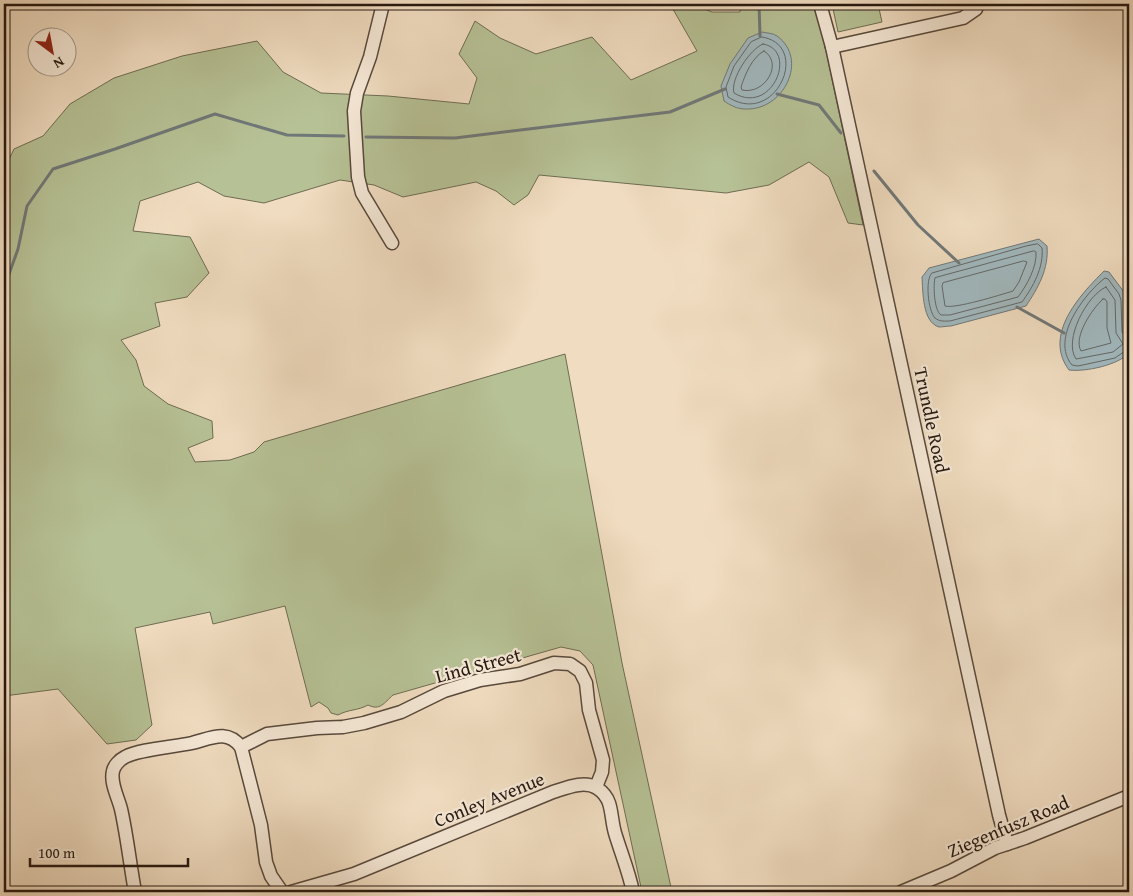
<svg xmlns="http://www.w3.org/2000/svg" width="1133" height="896" font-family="'Gentium Book Plus',serif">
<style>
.green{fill:#b6c195;stroke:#6e6c52}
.water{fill:#a1b8be;stroke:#707878}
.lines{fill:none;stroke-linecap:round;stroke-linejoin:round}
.shore{stroke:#646867;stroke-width:1}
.stream{stroke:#707878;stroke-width:3}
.minor-casing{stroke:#58493c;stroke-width:15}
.minor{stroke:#f5e8d6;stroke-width:12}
.labels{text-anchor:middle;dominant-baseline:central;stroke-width:4.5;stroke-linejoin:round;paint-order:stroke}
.street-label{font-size:19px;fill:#261810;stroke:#f5e8d6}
</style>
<rect width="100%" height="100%" fill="#f0dcc0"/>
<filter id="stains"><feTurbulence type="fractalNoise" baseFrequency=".004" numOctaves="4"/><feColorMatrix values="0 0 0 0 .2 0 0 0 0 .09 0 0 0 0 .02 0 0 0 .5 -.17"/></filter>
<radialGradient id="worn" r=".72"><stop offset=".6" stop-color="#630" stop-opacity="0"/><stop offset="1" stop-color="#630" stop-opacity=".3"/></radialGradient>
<g class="green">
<path d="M670 4H691L712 12H740V4H814L822 32 863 225 848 223 829 177 809 162 769 185 726 193 539 175 528 195 514 205 496 191 476 182 403 197 374 185 340 180 264 203 224 196 198 182 140 201 133 231 190 237 209 273 187 297 155 303 160 326 121 340 136 360 144 386 168 404 212 421 213 438 188 448 195 462 230 460 254 452 264 442 565 354 622 663 672 892H642L593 665 580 651 561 647 393 695C384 703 380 711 368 705 357 711 349 709 338 715L331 713 328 708 319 702 311 707 285 606 213 624 210 612 135 628 152 725 136 740 107 744 58 689 4 696V170L14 149 43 136 70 104 114 78 182 56 257 41 283 72 321 93 388 96 469 104 477 78 459 54 475 21 500 38 536 54 592 37 631 80 697 51Z"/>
<path d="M832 4H878L882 22 838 32Z"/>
</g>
<g class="water">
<path d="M762 32C766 33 773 33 777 36 809 59 784 111 745 109 737 109 730 105 724 101L721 86 730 64 748 38Z"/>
<path d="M1039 239 1047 246C1049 269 1038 288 1026 306L951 326C948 326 942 327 939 327 922 322 923 291 922 277L929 268Z"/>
<path d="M1104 271 1109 272 1124 292 1126 299V325L1129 340V353C1118 365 1086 372 1069 370 1043 335 1079 296 1104 271Z"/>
</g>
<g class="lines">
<g class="shore">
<path d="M762 37C812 45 776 128 728 97L726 87 734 66 751 42Z"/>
<path d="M763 44C799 50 772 116 734 93 730 79 750 49 763 44Z"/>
<path d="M764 51C784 63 765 95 742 90L741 87C745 75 752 57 764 51Z"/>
<path d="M1038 244 1042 248C1044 267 1033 287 1022 302L950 321C945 321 940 322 935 318 928 311 925 279 932 273L1026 246Z"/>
<path d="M1034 251 1036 252C1037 267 1027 285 1018 297L950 315C948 315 943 315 941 315 934 311 933 284 935 278Z"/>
<path d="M1024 261 1027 262 1019 282 1013 291C1000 295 955 309 945 306L942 286 943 283Z"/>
<path d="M1106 287 1115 300 1116 333 1123 344 1113 352 1076 359C1063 340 1087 295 1106 287Z"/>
<path d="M1103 299H1105L1107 302V328L1111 343 1081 351C1073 337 1092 309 1103 299Z"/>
<path d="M1129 337 1125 336 1122 332 1121 300 1119 294 1108 279 1105 278C1084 294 1050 339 1072 365L1078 366 1115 358 1125 351 1129 350"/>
</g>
<g class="stream">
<path d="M759 4 760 36"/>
<path d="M777 94 819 105 841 133"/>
<path d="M366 137 455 138 670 112 725 89"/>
<path d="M874 171 918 225 959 263"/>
<path d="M4 288 18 249 27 206 53 169 115 149 215 114 287 135 344 136"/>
<path d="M1017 307 1064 333"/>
</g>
<defs>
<g id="minor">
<path d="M383 4 370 57 357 93 354 111 358 177 362 193 392 243"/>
<path d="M820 4 832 47 999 815 1007 844"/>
<path d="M832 47 963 18 976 9 978 4"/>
<path d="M241 747 267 734 317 728 343 727 364 723 401 712 444 691 480 680 520 674 554 663 570 664 580 671 586 683 589 710 603 760 602 772 596 787"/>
<path d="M135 892C130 864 127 836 121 809 118 797 110 783 113 771 114 766 119 760 125 757 140 749 174 747 192 743 212 738 227 729 241 747L261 825 266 862 271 876 282 892"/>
<path d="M291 892 354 874 553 792C566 788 584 780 597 788 603 792 607 797 609 803 612 812 612 823 615 833 621 853 629 872 633 892"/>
<path d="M901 892 951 871 995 848 1025 838 1129 796"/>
</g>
</defs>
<use href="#minor" class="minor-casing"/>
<use href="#minor" class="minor"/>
</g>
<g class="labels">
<g class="street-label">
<text transform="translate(932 420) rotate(78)">Trundle Road</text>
<text transform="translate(478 665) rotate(-15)">Lind Street</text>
<text transform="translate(489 799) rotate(-22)">Conley Avenue</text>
<text transform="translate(1008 826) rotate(-23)">Ziegenfusz Road</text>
</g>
</g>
<rect width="1133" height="896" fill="none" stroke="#f0dcc0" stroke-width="20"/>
<rect x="5" y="5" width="1123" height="886" fill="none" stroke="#261810" stroke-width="2.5"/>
<rect x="10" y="10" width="1113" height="876" fill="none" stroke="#261810"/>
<g transform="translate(52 52) rotate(148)"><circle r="24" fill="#f5e8d6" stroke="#a29587"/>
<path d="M0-4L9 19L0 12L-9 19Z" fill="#8f2418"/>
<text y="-8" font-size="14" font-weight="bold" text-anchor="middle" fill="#261810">N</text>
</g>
<path d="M30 858v8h158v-8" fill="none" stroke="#261810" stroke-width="2.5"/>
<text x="38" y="858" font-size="15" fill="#261810" stroke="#f5e8d6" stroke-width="4" paint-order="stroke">100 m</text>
<rect width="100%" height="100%" filter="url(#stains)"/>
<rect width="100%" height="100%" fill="url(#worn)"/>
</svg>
